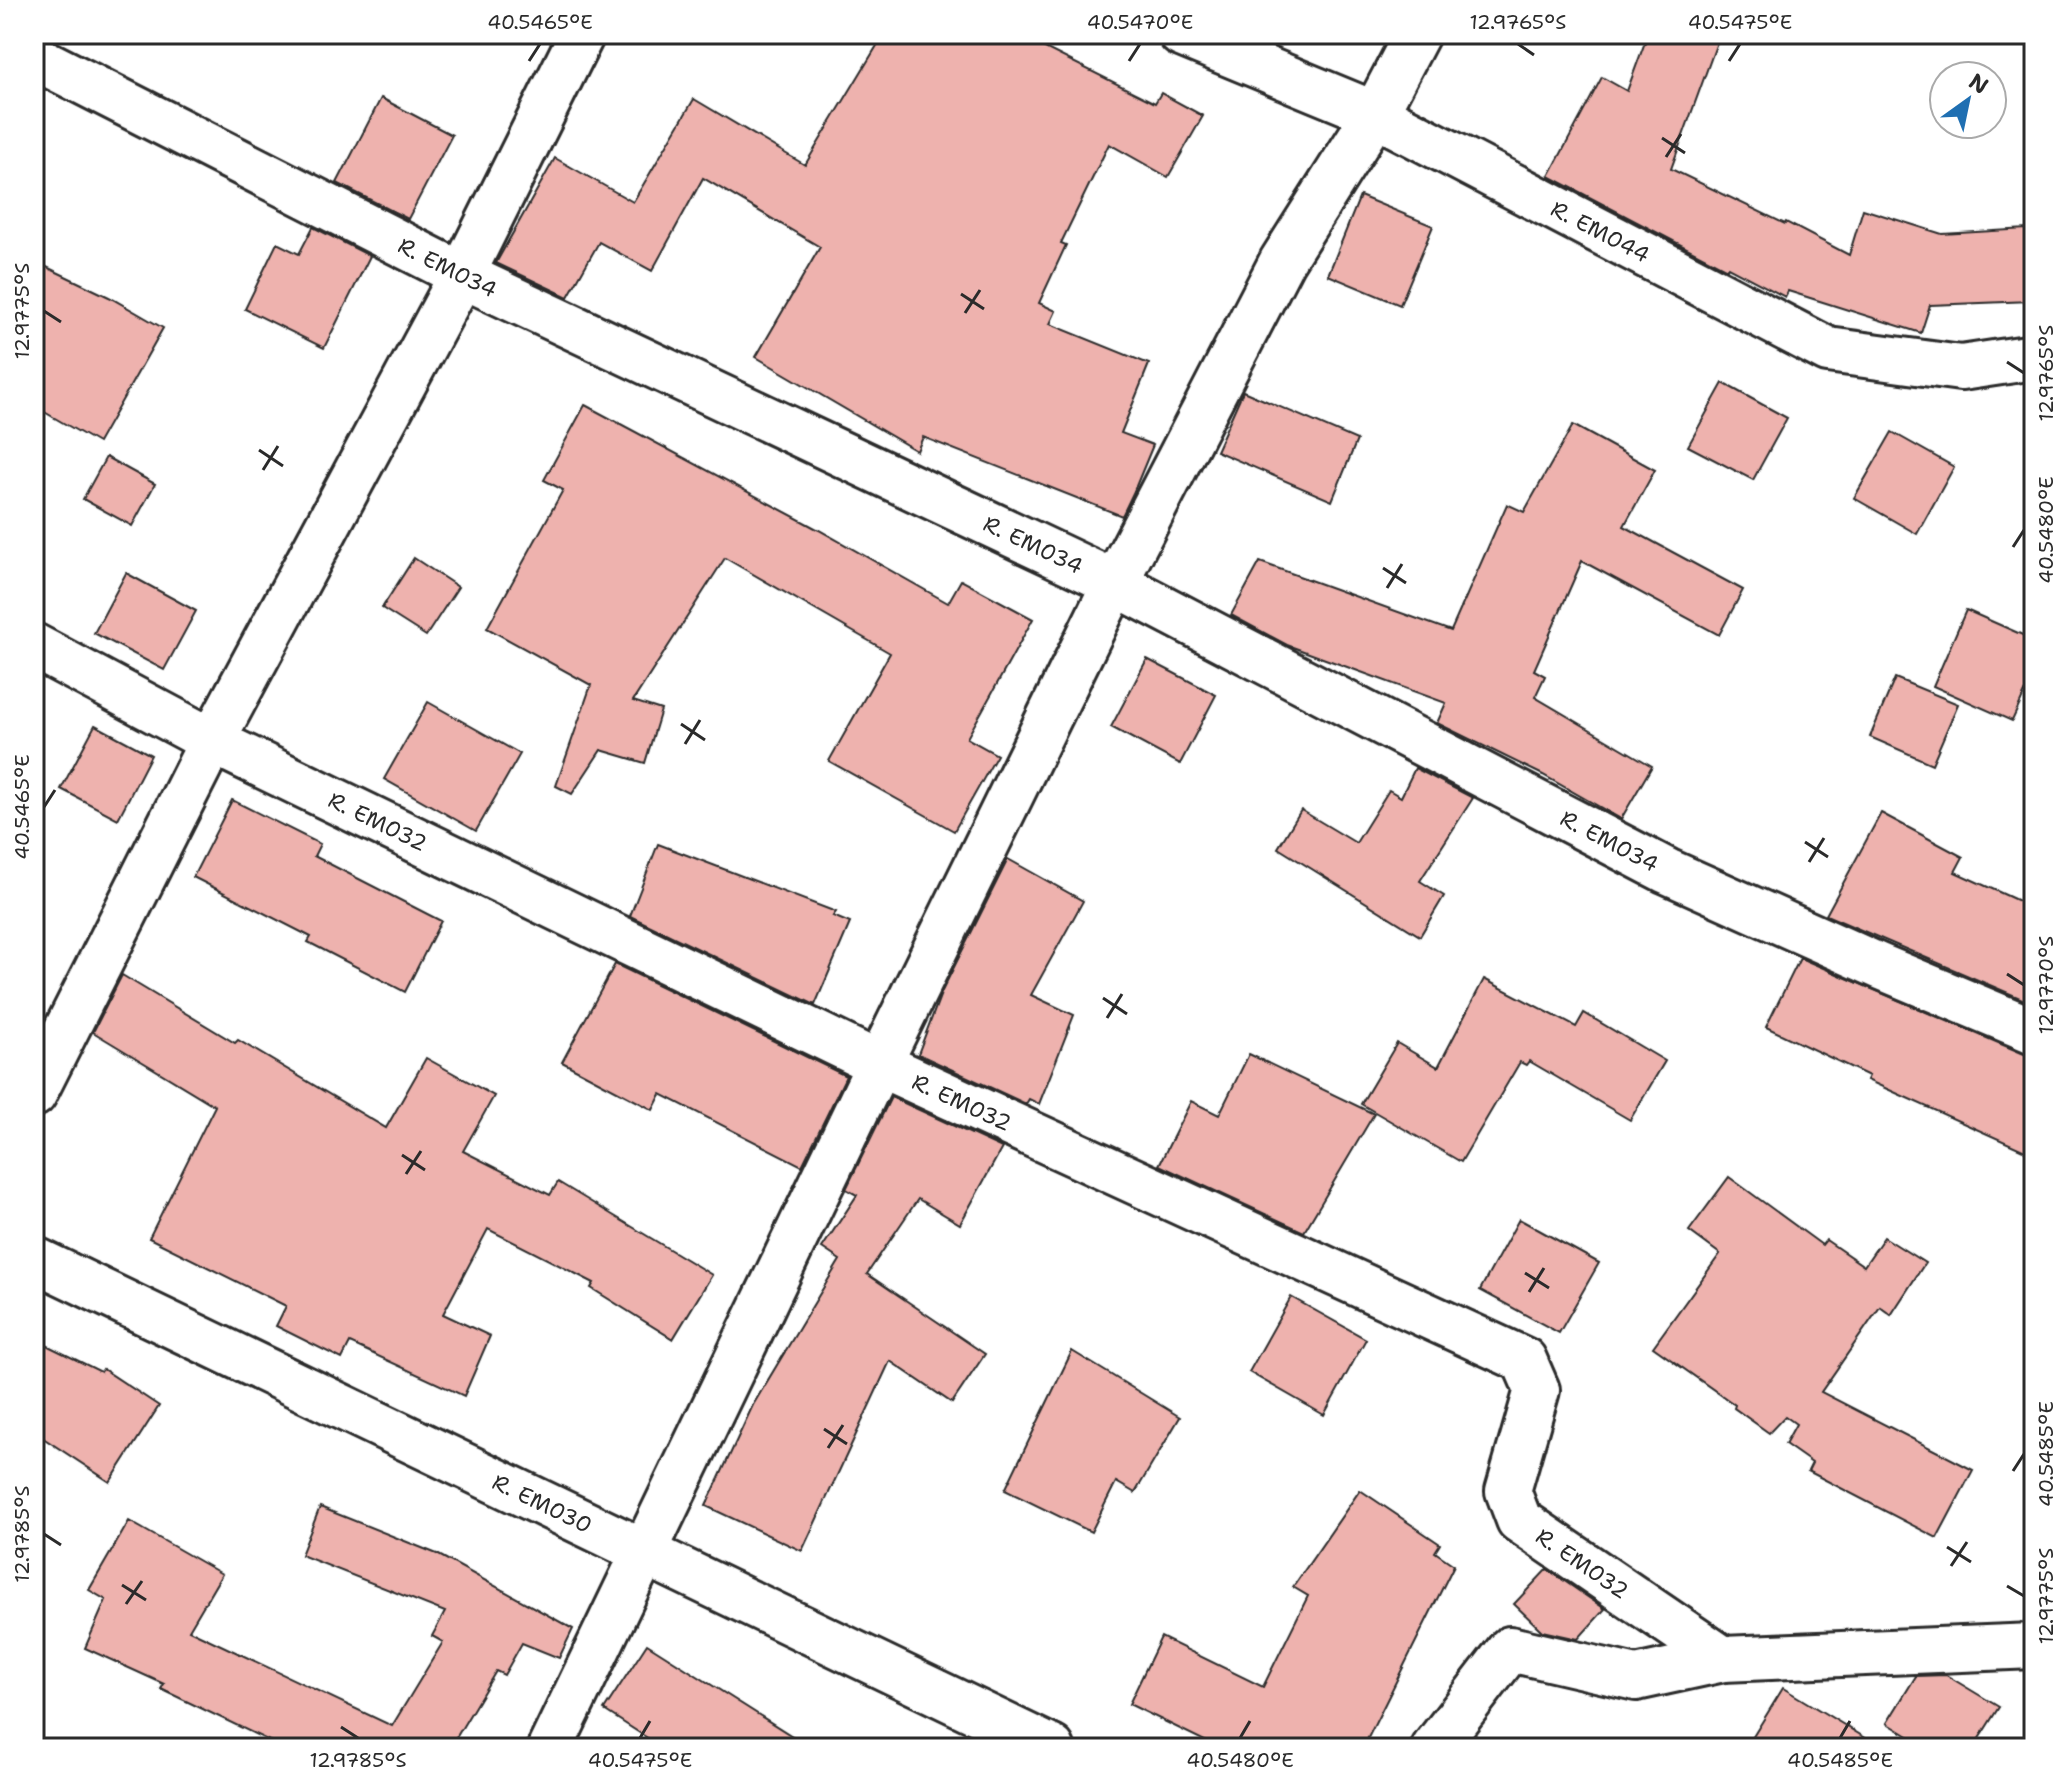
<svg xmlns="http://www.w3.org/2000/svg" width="2068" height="1782" font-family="'Shantell Sans',sans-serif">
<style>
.building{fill:#eeb2ae;stroke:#2b2b2b;stroke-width:2}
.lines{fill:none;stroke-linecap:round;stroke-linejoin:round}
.street-casing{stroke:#2b2b2b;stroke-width:50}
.street{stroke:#fff;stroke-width:44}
.ticks{fill:none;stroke:#2b2b2b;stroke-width:3}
.labels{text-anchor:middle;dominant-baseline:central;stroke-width:7;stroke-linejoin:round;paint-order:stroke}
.street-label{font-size:22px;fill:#2b2b2b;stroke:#fff}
.neatline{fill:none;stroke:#2b2b2b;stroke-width:3}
.ticks-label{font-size:20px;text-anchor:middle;fill:#2b2b2b}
</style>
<rect width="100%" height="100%" fill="#fff"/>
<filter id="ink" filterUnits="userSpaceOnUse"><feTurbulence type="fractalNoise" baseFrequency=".0125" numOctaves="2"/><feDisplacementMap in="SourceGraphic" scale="16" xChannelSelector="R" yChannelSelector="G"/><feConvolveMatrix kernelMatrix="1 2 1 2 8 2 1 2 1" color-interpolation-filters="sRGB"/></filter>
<g filter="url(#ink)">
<g class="building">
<path d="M884 34H1017L1155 103 1161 93 1203 116 1168 177 1109 144 1061 243 1066 245 1039 303 1056 311 1050 324 1149 364 1121 433 1153 445 1134 491 1122 516 923 437 917 451 756 357 820 247 703 178 652 271 599 242 568 297 496 263 555 158 633 202 694 99 805 165Z"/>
<path d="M1648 34H1720L1671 169 1785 224 1786 222 1849 255 1863 209 1942 234 2027 229 2031 301 1930 305 1921 333 1788 291 1785 297 1728 267 1727 269 1549 176 1602 77 1627 91Z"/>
<path d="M381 98 452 135 408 219 337 183Z"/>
<path d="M1360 196 1433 226 1400 305 1328 275Z"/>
<path d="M313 227 370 256 324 348 245 309 277 243 299 254Z"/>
<path d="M34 261 109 297 163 328 98 443 34 406Z"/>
<path d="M1723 383 1787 418 1753 480 1688 446Z"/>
<path d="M1243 391 1357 440 1332 501 1216 451Z"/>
<path d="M585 405 819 530 948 603 961 580 1033 619 967 738 997 755 954 831 829 761 890 653 725 558 633 701 661 710 645 763 601 750 572 794 556 786 591 685 487 628 563 490 544 480Z"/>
<path d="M1573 425 1655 470 1624 526 1743 590 1719 635 1582 561 1534 670 1545 676 1535 697 1652 766 1621 819 1543 775 1437 723 1446 703 1287 645 1231 615 1260 562 1451 631 1507 504 1524 512Z"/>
<path d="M1892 432 1954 467 1917 534 1854 498Z"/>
<path d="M106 457 155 484 132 526 83 499Z"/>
<path d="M414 558 458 587 426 636 382 608Z"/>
<path d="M126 573 196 611 164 670 94 633Z"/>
<path d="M1966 610 2034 640V673L2012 721 1933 686Z"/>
<path d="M1147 659 1216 695 1180 764 1111 727Z"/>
<path d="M1895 678 1958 704 1932 764 1870 737Z"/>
<path d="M428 702 520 754 476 831 384 779Z"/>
<path d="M95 725 151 755 118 819 61 789Z"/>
<path d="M1415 768 1473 798 1420 881 1444 896 1420 936 1278 848 1301 810 1356 843 1389 790 1401 797Z"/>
<path d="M232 800 320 844 314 856 441 921 405 992 308 942 311 937 193 877Z"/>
<path d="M1881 813 1963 857 1955 872 2034 908V1004L1826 915Z"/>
<path d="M658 844 836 912 833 916 850 923 815 1005 630 916Z"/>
<path d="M1008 859 1083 901 1031 995 1074 1015 1039 1104 1029 1099 1026 1104 918 1054 942 991Z"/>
<path d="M1800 958 2024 1054 2034 1055V1155L1867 1080 1869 1076 1766 1027Z"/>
<path d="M615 964 846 1076 802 1166 661 1094 653 1110 562 1062Z"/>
<path d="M122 975 235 1043 238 1040 386 1128 426 1058 494 1096 463 1151 550 1195 558 1182 712 1275 673 1339 591 1288 594 1283 488 1229 443 1314 490 1336 464 1396 350 1343 342 1359 276 1326 286 1306 149 1238 215 1106 93 1032Z"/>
<path d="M1484 979 1576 1027 1584 1013 1665 1061 1630 1120 1529 1061 1526 1065 1520 1062 1461 1162 1361 1104 1397 1043 1438 1067Z"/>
<path d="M1249 1054 1374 1114 1304 1232 1159 1165 1191 1101 1219 1115Z"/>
<path d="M891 1097 1002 1148 960 1224 918 1199 867 1274 985 1354 952 1403 890 1361 802 1551 706 1506 753 1405 840 1260 822 1248 857 1195 846 1189Z"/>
<path d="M1729 1177 1822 1245 1826 1240 1864 1266 1884 1237 1925 1263 1891 1315 1880 1307 1821 1392 1973 1470 1937 1538 1808 1471 1812 1463 1785 1444 1796 1424 1785 1416 1769 1433 1734 1408 1735 1405 1653 1347 1720 1254 1689 1231Z"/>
<path d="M1519 1219 1599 1263 1559 1333 1480 1290Z"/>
<path d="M1291 1297 1366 1339 1324 1415 1249 1372Z"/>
<path d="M34 1339 101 1372 103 1369 159 1406 110 1482 34 1432Z"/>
<path d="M1072 1351 1180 1417 1135 1493 1116 1482 1091 1532 1005 1490Z"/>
<path d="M1360 1490 1440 1544 1435 1552 1454 1565 1363 1748H1219L1129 1704 1161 1637 1263 1687 1308 1596 1293 1587Z"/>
<path d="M320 1507 437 1554 573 1629 559 1658 522 1643 504 1675 496 1671 450 1748H284L161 1689 164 1684 85 1648 106 1600 89 1590 129 1521 222 1574 189 1630 392 1726 443 1642 432 1636 445 1612 301 1555Z"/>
<path d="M1547 1569 1605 1609 1578 1639 1542 1631 1514 1604Z"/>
<path d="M647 1644 811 1748H663L604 1710Z"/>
<path d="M1946 1675 1999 1707 1973 1748H1928L1887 1723 1916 1676Z"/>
<path d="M1783 1688 1882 1748H1746Z"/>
</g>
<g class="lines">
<defs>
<g id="street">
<path id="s1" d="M1181 34 1375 114 1828 350 1961 368 2034 357"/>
<path id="s2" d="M34 57 462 275 1115 583 1667 871 1879 966 2034 1031"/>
<path id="s3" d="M34 646 212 741 879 1064 1524 1360 1537 1390 1508 1491 1519 1520 1723 1659"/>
<path d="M34 1094 212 741 462 275 582 34"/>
<path id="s4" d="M34 1259 1052 1748"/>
<path d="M550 1748 879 1064 1115 583 1282 261 1375 114 1417 34"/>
<path d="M1434 1748 1510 1649 1636 1678 1723 1659 2034 1646"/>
</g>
</defs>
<use href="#street" class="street-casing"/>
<use href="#street" class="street"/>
</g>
</g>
<path class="ticks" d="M1518 44 1534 55M529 61 540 44M1129 61 1140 44M1729 61 1740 44M1662 138 1685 153M1666 157 1681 134M961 294 984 309M44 311 61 322M965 313 980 290M2007 362 2024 373M259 450 283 466M263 470 278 446M2013 547 2024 530M1383 568 1406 583M1387 588 1402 564M681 724 705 740M685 744 700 720M44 807 55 790M1805 842 1828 857M1809 862 1824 838M2007 974 2024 985M1103 998 1127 1014M1107 1018 1122 994M402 1155 425 1170M406 1174 421 1151M1525 1273 1549 1288M1529 1292 1544 1268M824 1429 847 1444M828 1448 843 1425M2013 1471 2024 1454M44 1534 61 1545M1947 1547 1971 1562M1951 1566 1967 1542M122 1585 146 1600M2007 1586 2024 1596M126 1604 142 1581M341 1727 358 1738M640 1738 650 1721M1240 1738 1250 1721M1840 1738 1850 1721"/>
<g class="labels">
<g class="street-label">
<text stroke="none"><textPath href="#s1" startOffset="464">R. EM044</textPath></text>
<text stroke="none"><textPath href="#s2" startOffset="464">R. EM034</textPath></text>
<text stroke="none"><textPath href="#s2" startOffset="1112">R. EM034</textPath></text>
<text stroke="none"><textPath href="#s3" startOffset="386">R. EM032</textPath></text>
<text stroke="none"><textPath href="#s2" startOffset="1760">R. EM034</textPath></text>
<text stroke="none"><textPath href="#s3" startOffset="1034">R. EM032</textPath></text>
<text stroke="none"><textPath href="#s4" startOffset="564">R. EM030</textPath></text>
<text stroke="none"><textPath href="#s3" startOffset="1898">R. EM032</textPath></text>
</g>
</g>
<rect width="2068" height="1782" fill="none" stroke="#fff" stroke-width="88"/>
<g transform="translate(1968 100) rotate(33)"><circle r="38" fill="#ffffff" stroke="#aaaaaa" stroke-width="2"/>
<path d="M0-6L14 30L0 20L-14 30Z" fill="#1f6fb2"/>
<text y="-12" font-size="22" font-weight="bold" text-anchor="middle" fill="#2b2b2b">N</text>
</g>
<rect x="44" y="44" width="1980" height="1694" class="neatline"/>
<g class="ticks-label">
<text x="540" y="29">40.5465°E</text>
<text x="1140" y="29">40.5470°E</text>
<text x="1518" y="29">12.9765°S</text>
<text x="1740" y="29">40.5475°E</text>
<text transform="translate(22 311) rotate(-90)" y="7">12.9775°S</text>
<text transform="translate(2046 373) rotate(-90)" y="7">12.9765°S</text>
<text transform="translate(2046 530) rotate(-90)" y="7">40.5480°E</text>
<text transform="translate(22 807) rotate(-90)" y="7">40.5465°E</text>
<text transform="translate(2046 985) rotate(-90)" y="7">12.9770°S</text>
<text transform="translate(2046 1454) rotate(-90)" y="7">40.5485°E</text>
<text transform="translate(22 1534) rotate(-90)" y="7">12.9785°S</text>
<text transform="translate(2046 1596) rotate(-90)" y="7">12.9775°S</text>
<text x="358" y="1767">12.9785°S</text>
<text x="640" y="1767">40.5475°E</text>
<text x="1240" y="1767">40.5480°E</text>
<text x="1840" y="1767">40.5485°E</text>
</g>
</svg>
